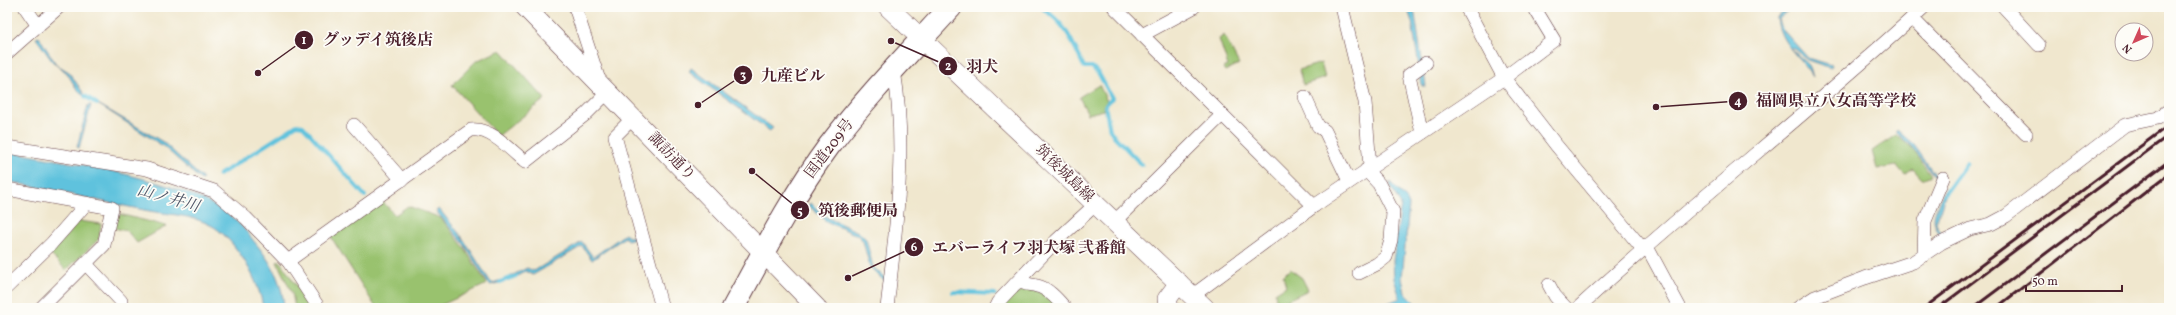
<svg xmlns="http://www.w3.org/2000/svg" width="2176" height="315" font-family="Vollkorn,'Noto Serif JP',serif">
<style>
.green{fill:#99c26e;stroke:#72704c}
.water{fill:#5ec2dd;stroke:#547084}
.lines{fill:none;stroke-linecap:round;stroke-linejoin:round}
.stream{stroke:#5ec2dd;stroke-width:4}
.street-casing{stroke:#633d43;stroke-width:14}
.secondary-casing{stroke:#633d43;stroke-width:20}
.highway-casing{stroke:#633d43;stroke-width:24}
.street{stroke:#fff;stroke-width:13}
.secondary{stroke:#fff;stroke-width:19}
.highway{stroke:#fff;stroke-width:22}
.rail{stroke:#4a1f2b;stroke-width:3}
.labels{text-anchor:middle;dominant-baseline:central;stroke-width:3.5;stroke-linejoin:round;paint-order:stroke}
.street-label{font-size:15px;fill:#4a1f2b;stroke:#fdfcf7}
.water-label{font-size:16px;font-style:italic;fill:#515869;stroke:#fdfcf7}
.leader{fill:none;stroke:#4a1f2b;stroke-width:1.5}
.callout-dot{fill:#4a1f2b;stroke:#fdfcf7;stroke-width:1.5}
.mark-label{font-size:12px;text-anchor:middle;font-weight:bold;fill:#fff}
.callout-label{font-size:16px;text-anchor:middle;font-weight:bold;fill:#4a1f2b;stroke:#fdfcf7;stroke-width:3.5;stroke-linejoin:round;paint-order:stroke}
</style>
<rect width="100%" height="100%" fill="#fdfcf7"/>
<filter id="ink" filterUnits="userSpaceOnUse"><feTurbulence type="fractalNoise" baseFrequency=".025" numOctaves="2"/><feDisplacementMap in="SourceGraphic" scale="8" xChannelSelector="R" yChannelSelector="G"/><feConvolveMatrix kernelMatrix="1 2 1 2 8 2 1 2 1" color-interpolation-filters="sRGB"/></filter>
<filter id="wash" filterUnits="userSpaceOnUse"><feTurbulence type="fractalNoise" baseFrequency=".012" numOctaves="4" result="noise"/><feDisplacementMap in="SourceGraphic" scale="16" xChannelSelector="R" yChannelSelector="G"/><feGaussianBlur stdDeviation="0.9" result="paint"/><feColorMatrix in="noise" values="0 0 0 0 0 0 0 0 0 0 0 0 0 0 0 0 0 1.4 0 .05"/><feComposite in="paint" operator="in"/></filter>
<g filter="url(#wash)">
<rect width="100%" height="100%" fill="#f0e7ce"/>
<g class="green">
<path d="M1224 35 1239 64 1225 71 1223 68 1228 66 1219 39Z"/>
<path d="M501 50 545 99 498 136 452 85 476 61Z"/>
<path d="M1321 63 1325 78 1303 85 1299 70Z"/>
<path d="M1099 85 1107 101 1103 106 1104 110 1088 114 1079 97Z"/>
<path d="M1896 135 1911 147 1931 175 1922 179 1913 169 1905 175 1897 166 1877 169 1872 151Z"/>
<path d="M383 202 395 215 408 206 441 218 463 246 487 284 435 308H377L375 306 331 237Z"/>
<path d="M119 214 167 226 137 243 127 231 114 228Z"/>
<path d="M79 221 101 224 99 239 66 270 50 254Z"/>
<path d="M279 260 312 308H295L292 293 277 262Z"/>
<path d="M1290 269 1302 278 1308 290 1277 305 1275 293 1286 286 1283 276Z"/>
<path d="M1026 289 1047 293 1062 308H998L1000 302Z"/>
</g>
<g class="water">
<path d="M1407 7H1412L1415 15 1426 86H1422L1412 22Z"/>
<path d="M1789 7H1792L1779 19 1782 29 1808 58 1832 65 1831 68 1807 60 1792 47 1791 49 1809 65 1813 77C1801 57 1779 44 1777 18Z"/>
<path d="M39 37 56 64 69 72 88 100 76 88 67 73 52 61 36 38Z"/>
<path d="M691 68 773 128 770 131 689 72Z"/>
<path d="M93 101 163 142 203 179 201 180 163 146Z"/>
<path d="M88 105H91L79 148 77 147Z"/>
<path d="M1897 130 1914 145 1936 176V178L1911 146 1896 132Z"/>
<path d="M7 151C69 163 184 178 233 218 244 227 252 239 261 250 274 267 283 286 284 308H263C260 282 237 242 214 227 192 214 168 215 144 210 98 201 53 190 7 181Z"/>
<path d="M1390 182 1407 200 1409 205 1402 278 1405 293 1420 308H1376L1400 298 1394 279 1393 261 1401 205 1391 187Z"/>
<path d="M1947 190 1936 222 1937 226 1944 235 1943 237C1927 221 1936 209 1944 191Z"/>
<path d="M811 203 824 216 858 232 866 239 873 267 886 279 884 281 870 267 863 241 859 236 826 221 808 205Z"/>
<path d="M439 209 462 237 490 281 492 283 505 279V281L491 285 488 283 464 244 436 211Z"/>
<path d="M625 234 629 237 636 236V238L627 240 625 237 592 260 582 246 533 275 526 271 512 279 511 276 527 268 534 271 582 242 593 257Z"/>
</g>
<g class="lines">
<g class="stream">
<path d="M1041 7C1067 25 1071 39 1084 67H1092L1099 74 1112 98 1105 106 1110 130 1114 136 1142 165"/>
<path d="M85 96 97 104"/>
<path d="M219 175 297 125 303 126 365 196"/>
<path d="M1944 195 1967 163"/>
<path d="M500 282 516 276"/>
<path d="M953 292 995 294"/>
</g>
</g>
</g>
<g filter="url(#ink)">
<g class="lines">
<defs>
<g id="street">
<path d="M25 7 38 26"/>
<path d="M575 7 599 80"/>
<path d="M1114 7 1314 206"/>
<path d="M1342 7 1365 102 1370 167"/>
<path d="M1466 7 1504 78 1556 145 1642 248"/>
<path d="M2004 7 2039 45"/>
<path d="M1912 18 2026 134"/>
<path d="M1142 35 1194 7"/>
<path d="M7 53 59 7"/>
<path d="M1305 97 1318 126 1325 131 1349 181"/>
<path d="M633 118 615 136 662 308"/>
<path d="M354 125 402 180"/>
<path d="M1422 133 1409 75 1426 63"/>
<path d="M7 147 147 169 214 191 246 218 288 261 319 308"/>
<path d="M7 189 112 208 104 245 41 308"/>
<path d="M1114 222 1222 115"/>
<path d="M1646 245 1680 308"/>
<path d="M1924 255 1925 221 1943 178"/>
<path d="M288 261 471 130C490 127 511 150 525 162L586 114 608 92"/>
<path d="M86 264 121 301"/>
<path d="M1359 273 1377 264 1386 257 1391 240 1393 212 1379 184 1366 170"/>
<path d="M1019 281C1025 285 1030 284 1037 286 1048 288 1058 300 1065 308"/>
<path d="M1549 285 1555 296 1566 308"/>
<path d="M7 287 51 244 86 204"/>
<path d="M1192 296 1314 206 1504 78 1554 40 1534 7"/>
<path d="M887 308C896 229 907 149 894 70"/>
<path d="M995 308 998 302 1056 241 1096 204"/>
<path d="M1578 308C1690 204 1812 111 1924 7"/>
<path d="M1798 308 1815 297 1865 278 1913 262 1941 243 1970 229 1991 224 2006 216 2125 125 2158 118 2169 110"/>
</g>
<g id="secondary">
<path d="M525 7 817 308"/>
<path d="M888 7 1205 308"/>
<path d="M1169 308 1167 299 1179 283"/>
</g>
<path id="highway" d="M733 308C763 253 792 196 829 146 866 97 910 52 951 7"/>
</defs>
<use href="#street" class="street-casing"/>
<use href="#secondary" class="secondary-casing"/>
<use href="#highway" class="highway-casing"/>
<use href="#street" class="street"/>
<use href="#secondary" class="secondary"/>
<use href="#highway" class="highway"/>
<g class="rail">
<path d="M1924 308 2169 125"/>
<path d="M1938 308 2169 135"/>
<path d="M1973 308 2169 161"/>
<path d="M1996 308 2169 174"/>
</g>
</g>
</g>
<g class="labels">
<g class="street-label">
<text transform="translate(830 149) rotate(-53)">国道209号</text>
<text transform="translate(671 157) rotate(46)">諏訪通り</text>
<text transform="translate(1064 174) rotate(44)">筑後城島線</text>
</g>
<g class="water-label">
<text transform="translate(168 199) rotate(16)">山ノ井川</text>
</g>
</g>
<path class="leader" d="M258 73L304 40M891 41L948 66M698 105L743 75M1656 107L1738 101M752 171L800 210M848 278L914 247"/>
<g class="callout-dot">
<circle cx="258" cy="73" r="4"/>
<circle cx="891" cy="41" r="4"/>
<circle cx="698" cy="105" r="4"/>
<circle cx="1656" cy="107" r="4"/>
<circle cx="752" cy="171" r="4"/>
<circle cx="848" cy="278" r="4"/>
<circle cx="304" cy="40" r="10"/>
<circle cx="948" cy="66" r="10"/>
<circle cx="743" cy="75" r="10"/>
<circle cx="1738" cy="101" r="10"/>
<circle cx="800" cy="210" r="10"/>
<circle cx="914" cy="247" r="10"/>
</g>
<g class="mark-label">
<text x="304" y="44">1</text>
<text x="948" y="70">2</text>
<text x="743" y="79">3</text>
<text x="1738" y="105">4</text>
<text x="800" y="215">5</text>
<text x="914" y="251">6</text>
</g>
<g class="callout-label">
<text x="378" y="45">グッデイ筑後店</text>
<text x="982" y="72">羽犬</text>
<text x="793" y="81">九産ビル</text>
<text x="1836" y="106">福岡県立八女高等学校</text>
<text x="858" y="216">筑後郵便局</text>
<text x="1029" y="253">エバーライフ羽犬塚 弐番館</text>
</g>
<rect width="2176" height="315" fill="none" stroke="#fdfcf7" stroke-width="24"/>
<g transform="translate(2134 42) rotate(225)"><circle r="19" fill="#fdfcf7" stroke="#b5a4a5"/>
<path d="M0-3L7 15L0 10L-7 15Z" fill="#d1495b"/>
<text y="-6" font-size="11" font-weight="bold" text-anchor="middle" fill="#4a1f2b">N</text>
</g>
<path d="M2026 285v6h96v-6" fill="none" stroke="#4a1f2b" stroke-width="2"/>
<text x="2032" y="285" font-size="12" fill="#4a1f2b" stroke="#fdfcf7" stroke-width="3" paint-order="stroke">50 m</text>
</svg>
